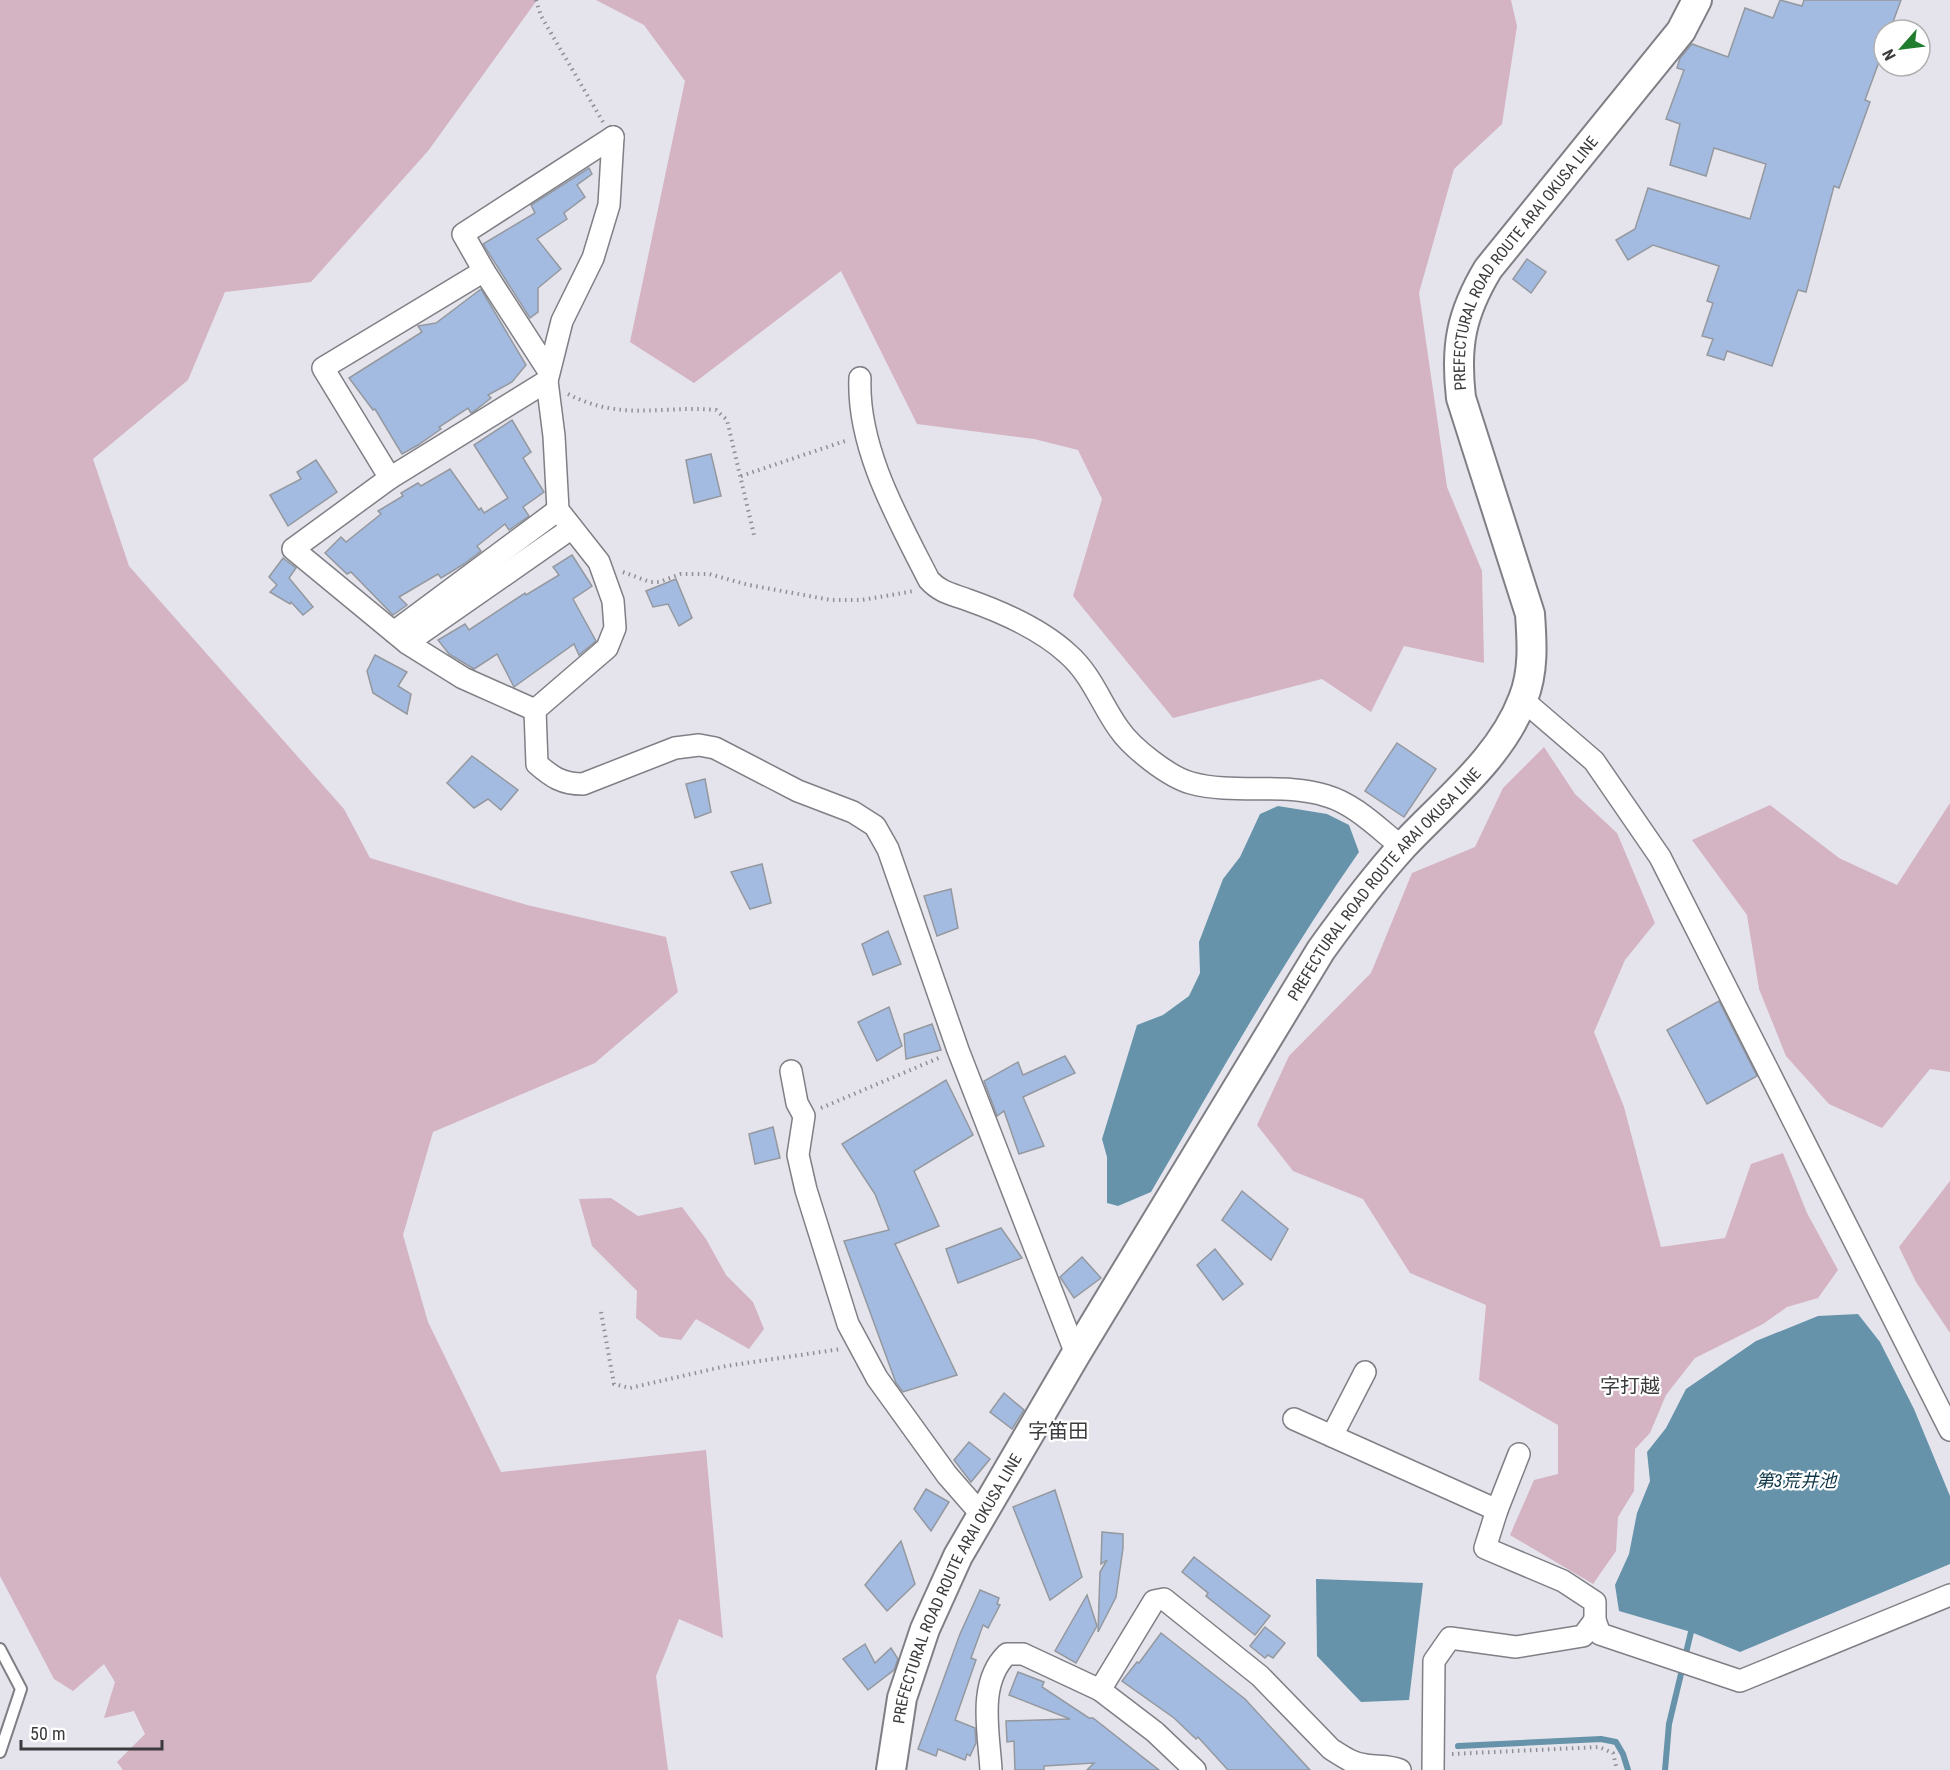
<svg xmlns="http://www.w3.org/2000/svg" width="1950" height="1770" font-family="'Roboto Condensed','Noto Sans JP',sans-serif">
<style>
.green{fill:#d4b3c3}
.water{fill:#6693aa}
.lines{fill:none;stroke-linecap:round;stroke-linejoin:round}
.stream{stroke:#6693aa;stroke-width:6}
.building{fill:#a4bbe1;stroke:#94989f;stroke-width:1.5}
.lane-casing{stroke:#7f7f86;stroke-width:14}
.street-casing{stroke:#7f7f86;stroke-width:24}
.secondary-casing{stroke:#7f7f86;stroke-width:32}
.path{stroke:#908f95;stroke-width:4;stroke-dasharray:1.5 4.5;stroke-linecap:butt}
.lane{stroke:#fff;stroke-width:10}
.street{stroke:#fff;stroke-width:21}
.secondary{stroke:#fff;stroke-width:28}
.labels{text-anchor:middle;dominant-baseline:central;stroke-width:4.5;stroke-linejoin:round;paint-order:stroke}
.street-label{font-size:16px;fill:#3b3b3e;stroke:#fff}
.water-label{font-size:18px;font-style:italic;fill:#0f3648;stroke:#fff}
.quarter-label{font-size:20px;fill:#3b3b3e;stroke:#fff}
</style>
<rect width="100%" height="100%" fill="#e5e4ec"/>
<g class="green">
<path d="M0 0H537L428 151 311 282 225 292 188 380 93 459 129 566 344 809 370 858 527 905 666 937 678 992 595 1063 433 1132 403 1235 428 1322 501 1472 706 1450 723 1638 679 1619 656 1676 668 1770H123L117 1762 145 1734 134 1711 104 1718 115 1682 104 1664 73 1691 54 1679 0 1576Z"/>
<path d="M596 0H1511L1517 26 1502 124 1454 169 1419 293 1447 487 1482 571 1484 663 1404 646 1371 712 1322 679 1173 718 1073 596 1102 499 1078 450 1034 439 917 424 841 271 694 383 630 342 685 81 644 25Z"/>
<path d="M1544 747 1575 794 1617 833 1655 923 1625 960 1594 1032 1624 1107 1661 1247 1725 1238 1751 1164 1783 1153 1807 1213 1838 1270 1818 1298 1787 1307 1763 1324 1695 1358 1666 1395 1650 1433 1635 1449 1634 1491 1618 1517 1616 1551 1593 1584 1510 1535 1534 1480 1558 1474V1425L1479 1380 1486 1305 1410 1273 1363 1199 1293 1171 1257 1125 1289 1056 1371 973 1412 873 1475 847 1503 788Z"/>
<path d="M1950 803V1072L1930 1069 1882 1128 1829 1104 1786 1056 1759 989 1747 915 1692 840 1770 805 1839 858 1897 885Z"/>
<path d="M1950 1181V1333L1916 1282 1899 1247Z"/>
<path d="M611 1198 638 1216 682 1207 706 1239 726 1275 753 1302 764 1329 749 1349 696 1319 681 1340 660 1337 636 1318 637 1291 592 1246 579 1199Z"/>
</g>
<g class="water">
<path d="M1278 806 1327 814 1349 825 1359 852C1283 961 1218 1077 1151 1192L1118 1206 1107 1203V1157L1102 1139 1137 1025 1163 1015 1189 996 1200 973 1199 942 1223 879 1240 857 1260 814Z"/>
<path d="M1858 1314 1880 1342 1914 1409 1950 1496V1564L1740 1652 1691 1632 1619 1611 1615 1585 1629 1554 1637 1513 1650 1481 1647 1452 1666 1428 1686 1389 1756 1341 1818 1316Z"/>
<path d="M1316 1579 1423 1583 1409 1700 1361 1702 1317 1656Z"/>
</g>
<g class="lines">
<g class="stream">
<path d="M1458 1746 1601 1739 1616 1742 1623 1754 1628 1770"/>
<path d="M1665 1770 1669 1724 1691 1632"/>
</g>
</g>
<g class="building">
<path d="M1780 0 1802 6 1804 0H1901L1890 30H1884V48L1865 100 1870 102 1839 188 1834 186 1806 292 1798 290 1772 366 1727 351 1724 360 1707 355 1713 339 1702 336 1713 303 1707 301 1719 266 1653 245 1628 260 1616 240 1635 229 1648 188 1750 219 1766 164 1714 148 1706 176 1670 165 1680 124 1666 119 1684 70 1677 68 1680 58 1692 44 1728 57 1745 8 1773 18Z"/>
<path d="M589 168 592 174 577 185 585 197 564 213 567 219 537 239 561 269 538 288V312L530 318 483 244 535 213 531 205Z"/>
<path d="M1527 259 1546 272 1531 293 1513 279Z"/>
<path d="M481 289 526 365 512 382 488 395 491 398 473 412 471 413 468 408 439 427 441 429 418 445 402 454 375 409 373 410 349 378 422 332 418 326 436 323Z"/>
<path d="M512 420 531 452 523 458 544 492 523 507 529 516 509 530 505 524 477 546 481 551 464 564 441 578 438 574 399 597 407 605 393 615 351 572 347 574 325 553 341 537 346 542 381 514 378 511 403 496 401 493 418 483 421 486 450 469 479 510 481 508 484 513 508 498 474 445Z"/>
<path d="M711 454 721 496 694 503 686 460Z"/>
<path d="M316 460 337 492 288 526 270 495 301 479 297 472Z"/>
<path d="M572 555 592 586 573 599 596 641 579 655 574 644 514 687 497 654 474 669 449 654 438 640 465 624 469 630 525 593 526 595 559 575 553 567Z"/>
<path d="M283 558 296 568 289 578 313 607 303 615 291 602 290 604 270 592 277 585 269 577Z"/>
<path d="M676 579 692 618 679 626 668 604 653 607 646 591Z"/>
<path d="M375 655 407 672 398 686 411 694 407 714 373 693 367 671Z"/>
<path d="M1397 743 1436 769 1404 817 1365 791Z"/>
<path d="M472 756 518 790 501 810 488 799 474 808 447 783Z"/>
<path d="M705 779 711 812 695 818 686 784Z"/>
<path d="M762 864 771 903 750 909 731 872Z"/>
<path d="M951 889 958 928 937 936 924 896Z"/>
<path d="M888 931 901 964 873 975 862 944Z"/>
<path d="M1719 1001 1757 1076 1707 1104 1667 1030Z"/>
<path d="M889 1007 902 1046 877 1061 858 1022Z"/>
<path d="M932 1024 941 1050 906 1059 904 1034Z"/>
<path d="M1065 1056 1075 1073 1023 1097 1044 1146 1019 1154 1004 1111 997 1116 984 1081 1018 1062 1023 1075Z"/>
<path d="M946 1080 973 1135 914 1171 939 1226 895 1244 957 1375 903 1392 896 1383 844 1241 889 1230 875 1194 842 1144Z"/>
<path d="M773 1127 780 1158 755 1164 749 1134Z"/>
<path d="M1242 1191 1288 1229 1271 1260 1222 1220Z"/>
<path d="M1001 1228 1022 1258 958 1283 946 1249Z"/>
<path d="M1215 1249 1243 1284 1223 1300 1197 1265Z"/>
<path d="M1082 1257 1101 1278 1074 1298 1060 1277Z"/>
<path d="M1004 1393 1024 1410 1012 1429 990 1412Z"/>
<path d="M969 1442 990 1459 971 1482 954 1460Z"/>
<path d="M926 1489 949 1502 931 1531 914 1509Z"/>
<path d="M1055 1490 1082 1577 1050 1600 1013 1507Z"/>
<path d="M1102 1532 1123 1534V1548L1116 1597 1098 1632 1100 1572 1107 1560 1101 1564Z"/>
<path d="M901 1541 915 1584 887 1611 865 1585Z"/>
<path d="M1194 1557 1270 1616 1255 1635 1206 1596 1208 1593 1182 1572Z"/>
<path d="M980 1590 999 1598 997 1604 1000 1605 988 1628 983 1625 971 1658 976 1660 955 1720 975 1728 976 1743 970 1756 967 1754 965 1760 938 1749 936 1756 918 1749 960 1634Z"/>
<path d="M1087 1595 1097 1626 1076 1663 1055 1651Z"/>
<path d="M1265 1627 1285 1643 1273 1658 1268 1655 1265 1658 1250 1646Z"/>
<path d="M1161 1633 1245 1699 1310 1770H1228L1198 1737 1196 1739 1174 1718 1122 1681 1137 1662 1139 1663Z"/>
<path d="M865 1644 875 1663 891 1648 898 1659 894 1670 868 1690 843 1659Z"/>
<path d="M1018 1672 1044 1682 1042 1687 1089 1718H1093L1159 1770H1087L1094 1763 1044 1766V1770H1015L1014 1741 1007 1742 1006 1721 1070 1719 1009 1695Z"/>
</g>
<g class="lines">
<defs>
<path id="lane" d="M0 1649 21 1689 0 1752"/>
<g id="street">
<path d="M484 271 548 370"/>
<path d="M860 378C857 448 898 519 929 580 941 593 952 594 968 600 1002 612 1042 630 1068 654 1092 675 1101 704 1119 729 1132 748 1169 777 1191 783 1235 795 1284 782 1327 796 1355 804 1380 830 1402 847"/>
<path d="M390 478 547 381"/>
<path d="M394 632 558 510"/>
<path d="M407 643 572 528"/>
<path d="M1523 700 1594 761 1660 857 1950 1430"/>
<path d="M535 710 537 764C552 777 562 784 583 784L675 748 699 745 715 748 798 791 853 812 875 826 888 849 958 1050 1076 1354"/>
<path d="M535 710 463 678 407 643 293 549 390 478 323 368 484 271 463 234 613 137"/>
<path d="M535 710 607 648 615 628 613 601 599 562 558 510 554 436 547 381 562 321 593 258 609 205 613 137"/>
<path d="M791 1071 797 1103 804 1116 798 1155 806 1190 848 1324 877 1378 947 1475 982 1515"/>
<path d="M1294 1419 1497 1510 1485 1548 1563 1581 1595 1602V1620L1600 1634 1740 1681 1950 1595"/>
<path d="M1332 1436 1365 1372"/>
<path d="M1497 1510 1519 1454"/>
<path d="M1100 1690 1154 1601 1164 1599 1260 1676 1331 1749C1342 1756 1353 1764 1366 1765 1378 1767 1389 1765 1400 1770"/>
<path d="M991 1770C989 1733 977 1683 1007 1654H1023L1100 1690 1155 1732 1195 1770"/>
<path d="M1433 1770 1434 1661 1450 1638 1516 1647 1583 1636 1595 1620"/>
</g>
<g id="secondary">
<path id="s1" d="M891 1770 902 1698 925 1629 958 1556 1076 1354 1321 950C1347 914 1373 879 1403 846 1445 801 1501 758 1523 699 1534 672 1532 642 1530 614L1461 398C1455 346 1461 314 1488 269L1681 31 1697 0"/>
</g>
</defs>
<use href="#lane" class="lane-casing"/>
<use href="#street" class="street-casing"/>
<use href="#secondary" class="secondary-casing"/>
<g class="path">
<path d="M536 0 541 16 603 122"/>
<path d="M568 394C622 422 661 405 716 410L727 420 754 535"/>
<path d="M741 476 848 440"/>
<path d="M623 572 650 582H659L681 574H709L749 585 831 600H862L914 591"/>
<path d="M821 1108 941 1057"/>
<path d="M601 1312 614 1384 630 1388 726 1366 841 1349"/>
<path d="M1452 1754 1599 1747 1613 1753 1617 1770"/>
</g>
<use href="#lane" class="lane"/>
<use href="#street" class="street"/>
<use href="#secondary" class="secondary"/>
</g>
<g class="labels">
<g class="street-label">
<text stroke="none"><textPath href="#s1" startOffset="1724">PREFECTURAL ROAD ROUTE ARAI OKUSA LINE</textPath></text>
<text stroke="none"><textPath href="#s1" startOffset="1023">PREFECTURAL ROAD ROUTE ARAI OKUSA LINE</textPath></text>
<text stroke="none"><textPath href="#s1" startOffset="195">PREFECTURAL ROAD ROUTE ARAI OKUSA LINE</textPath></text>
</g>
<g class="water-label">
<text x="1796" y="1480">第3荒井池</text>
</g>
<g class="quarter-label">
<text x="1630" y="1386">字打越</text>
<text x="1058" y="1431">字笛田</text>
</g>
</g>
<g transform="translate(1902 48) rotate(242)"><circle r="28" fill="#ffffff" stroke="#b1b1b2" stroke-width="1.5"/>
<path d="M0-4.5L10 22L0 15L-10 22Z" fill="#207d2d"/>
<text y="-9" font-size="16" font-weight="bold" text-anchor="middle" fill="#3b3b3e">N</text>
</g>
<path d="M21 1740v9h141v-9" fill="none" stroke="#3b3b3e" stroke-width="3"/>
<text x="30" y="1740" font-size="18" fill="#3b3b3e" stroke="#ffffff" stroke-width="4.5" paint-order="stroke">50 m</text>
</svg>
